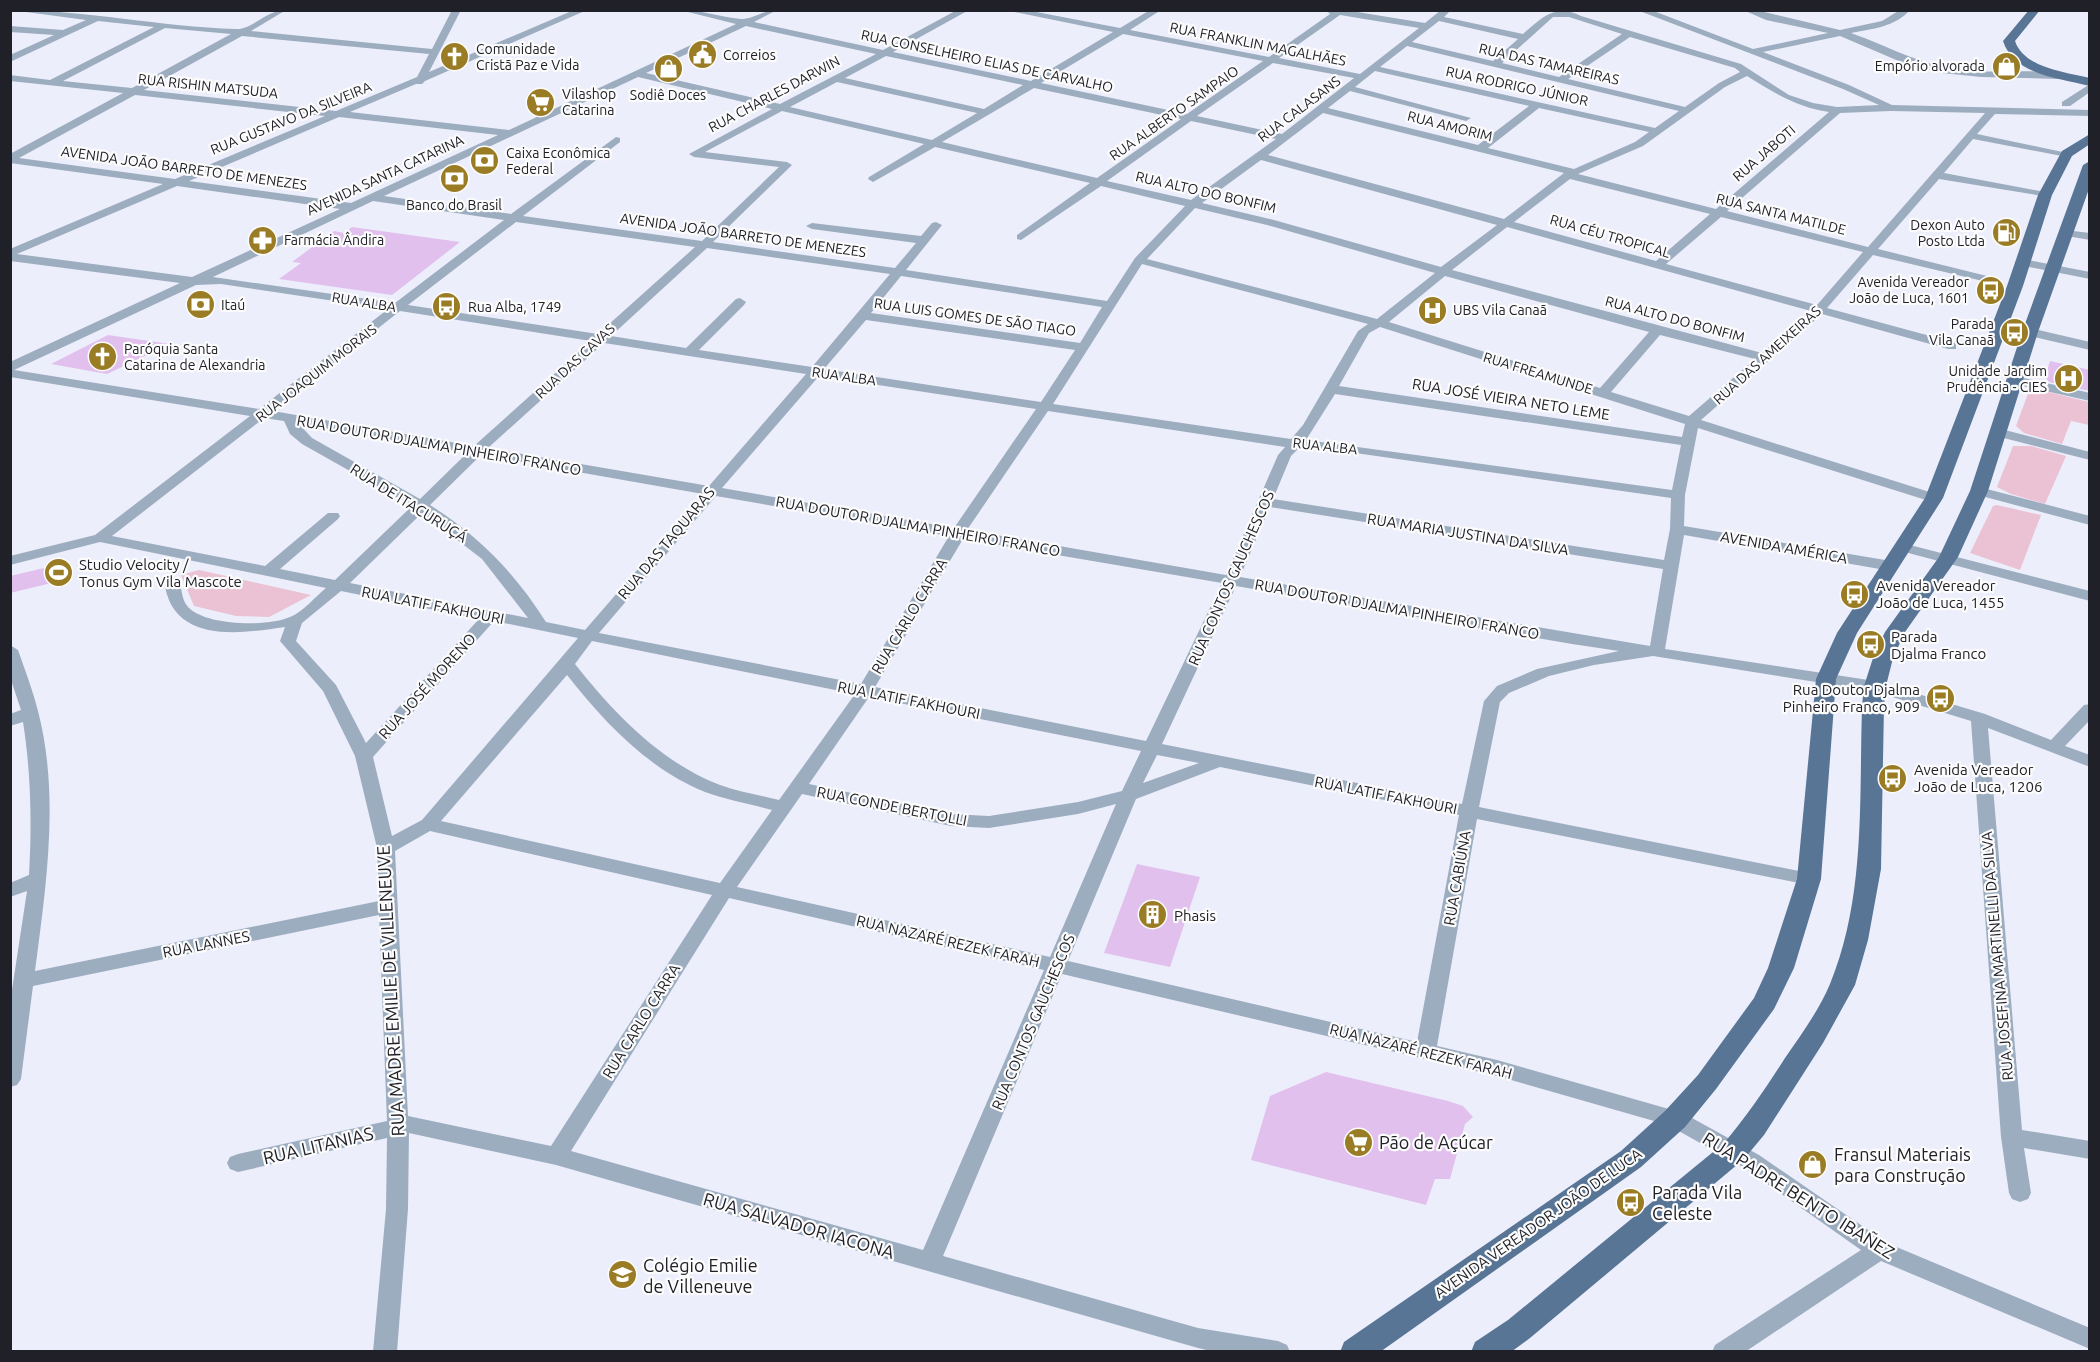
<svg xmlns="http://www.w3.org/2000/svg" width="2100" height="1362" font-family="Ubuntu,sans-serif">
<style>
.green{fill:#eac2d3}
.building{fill:#e2c0ed}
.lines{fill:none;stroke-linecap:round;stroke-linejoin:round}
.minor{fill:#9dadc0;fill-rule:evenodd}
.major{fill:#587596;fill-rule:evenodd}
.labels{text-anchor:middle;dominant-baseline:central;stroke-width:4.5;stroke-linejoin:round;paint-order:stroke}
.far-street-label{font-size:14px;fill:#202028;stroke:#fcfcfc}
.far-poi-label{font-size:14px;fill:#202028;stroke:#fcfcfc;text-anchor:start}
.street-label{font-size:15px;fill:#202028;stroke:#fcfcfc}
.poi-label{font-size:15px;fill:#202028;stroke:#fcfcfc;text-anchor:start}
.near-street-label{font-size:18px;fill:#202028;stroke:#fcfcfc}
.near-poi-label{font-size:18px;fill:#202028;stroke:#fcfcfc;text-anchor:start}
</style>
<rect width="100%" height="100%" fill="#edeefb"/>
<g class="green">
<path d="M2029 391H2044L2089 402V425L2071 421 2062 444 2024 433 2016 426Z"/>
<path d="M2013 446H2031L2066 456 2045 504 2011 494 1997 487Z"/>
<path d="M1997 505 2041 515 2020 570 1970 553 1993 506Z"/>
<path d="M199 570 311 595 269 617 236 616 194 606 181 575Z"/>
</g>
<g class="building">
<path d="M352 227 460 242 392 295 279 279 301 263 292 262 334 231 344 233Z"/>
<path d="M108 335 170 344 107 374 51 364Z"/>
<path d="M2050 361 2090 370V391L2049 382 2045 377Z"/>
<path d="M61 564 60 581 10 593V576Z"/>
<path d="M1137 864 1200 877 1170 967 1104 953Z"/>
<path d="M1326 1072 1448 1101 1463 1106 1473 1117 1465 1124 1450 1179H1435L1426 1205 1251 1160 1270 1096Z"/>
</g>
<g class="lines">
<g class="minor">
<path d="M11 10C86 10 161 27 236 29 252 30 266 10 286 10L251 31 432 49 452 10H461L429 72 574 10H587L425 81 422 84H416L350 112 509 130 736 24 680 10C701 10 720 17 741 19 751 20 764 10 777 10L754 22 883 50 957 10H969L893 52 1031 81 1113 32 1005 10H1026L1120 28 1150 10H1161L1130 30 1269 57 1330 14 1326 10H1345L1425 23 1441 10H1451L1444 17 1523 34C1542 17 1556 3 1581 16L1741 64 1789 95 1813 103 1837 107 1879 105 1843 89 1637 10H1651L1753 49 1828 33 1766 20 1743 10H1756L1840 30 1882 21 1900 10H1910C1895 27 1872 29 1851 33 1890 47 1918 64 1960 70 1994 74 2031 68 2062 74L2064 76 2059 79 1981 77 1942 73 1901 62 1840 36 1763 52 1849 85 1892 105 2090 110V116L1995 114 1977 134 2072 154 2067 157 1973 139 1944 173 2045 192 2050 195 2049 197 1939 179 1878 249 1991 277V283L1873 255 1827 308 1956 343V349H1948L1822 314 1701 420 1939 495 1941 498 1939 501H1929L1698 428 1685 495 1684 526 1891 561 1899 566 1896 569 1891 571 1684 535 1665 649 1875 681 1985 714 2051 740 2084 705 2090 704V720L2065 746 2090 755V767L1988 728 2022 1130 2090 1141V1159L2024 1148 2031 1193 2028 1199 2020 1202 2012 1199 2009 1193 2001 1137 1971 721 1873 691 1653 656 1594 665 1549 676 1509 693 1500 702 1479 807 1809 873 1816 874 1818 879 1816 884 1809 885 1477 819 1437 1046 1497 1060 1683 1113 1759 1155 1887 1243 2090 1328V1349L1881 1261 1745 1352H1712L1715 1345 1861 1250 1743 1167 1668 1125 1497 1076 1062 974 943 1256 1198 1328 1278 1341 1287 1345 1290 1352H1215L1198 1348 556 1165 409 1133 408 1209 397 1352H373L386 1209 387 1138 238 1172 230 1169 227 1163 230 1157 238 1154 387 1121 379 915 33 986 21 1079 17 1085 10 1087V1003L27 891 10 897V883L29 875C32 823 31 773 23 722L10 726V714L21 710 10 677V645L18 650C25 670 33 691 38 711 60 796 46 886 35 971L379 901 377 848 355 756 323 691 280 641 285 627C238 634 171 644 164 580L167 577H177C183 586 180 598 188 607 206 626 267 627 290 617 303 612 316 596 326 588L100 542 10 565V556L95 535 250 416 10 377V362L180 283 10 261V249L163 184 10 163V154L123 93 10 81V75L50 80 154 27 98 21 10 62V55L54 35 10 32V26L63 30 86 20ZM1340 15 1419 28 1360 74 1279 58ZM1553 17H1569L1622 34 1559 77 1502 63ZM1439 21 1518 39 1493 61 1412 42ZM746 26 876 54 780 104 646 73ZM165 28 231 34 132 88 63 81ZM1123 34 1263 61 1187 114 1041 83ZM242 36 429 54 417 77 336 111 144 90ZM1630 37 1735 68 1740 72 1719 83 1685 107 1568 79ZM1407 46 1679 111 1655 128 1380 67ZM886 56 1023 85 984 109 845 78ZM1273 63 1354 78 1282 134 1197 116ZM1375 71 1529 106 1478 145 1328 108 1350 91 1466 121 1471 118 1355 87ZM1747 76C1774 93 1797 107 1829 112L1716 209 1578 174 1643 146 1725 87ZM638 77 772 109 689 154 694 157 779 167 702 241 523 216 620 142V138L616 137 511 214 384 196ZM837 82 977 113 932 140 790 107ZM1034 88 1181 119 1097 178 942 142ZM135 95 325 116 175 179 19 158ZM1539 108 1649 132 1635 142 1574 169 1488 148ZM782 111 924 144 869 177 868 179 873 182 935 147 1090 183 1017 235V239L1021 240 1101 186 1185 206 1135 258 1107 301 906 270 942 225 936 222 932 223 921 236 812 223 806 226 812 229 916 243 895 268 713 242 792 165 787 162 705 152ZM1891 111 1985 113 1868 247 1727 211 1840 113ZM1323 113 1564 173 1504 219 1268 155ZM339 117 498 135 351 203 189 181ZM1191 121 1276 139 1191 200 1107 181ZM1261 160 1497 225 1441 267 1274 220 1202 203ZM1570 179 1710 214 1656 261 1514 222ZM177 186 340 209 192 277 17 254ZM373 201 504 220 395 303 213 277ZM1195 208 1267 225 1435 273 1377 319 1147 259ZM1721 217 1863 252 1817 305 1666 264ZM516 222 695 247 598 334 408 305ZM1507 227 1811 311 1762 353 1452 270ZM707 248 890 274 812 367 699 350 744 305 746 302 740 298 736 299 686 348 611 336ZM1142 264 1368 324 1358 331 1303 425 1291 439 1053 404ZM901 276 1102 307 1080 343 871 313ZM1445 276 1649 332 1600 388 1389 322ZM221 284 388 309 259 409 14 370 196 285ZM400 311 591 341 474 446 273 411ZM866 320 1075 350 1041 402 824 369ZM1380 327 1685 424 1682 437 1339 386 1369 333ZM1660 335 1755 359 1689 416 1611 392ZM604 343 806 374 709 486 488 448ZM819 376 1036 409 954 528 722 488ZM1335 394 1681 445 1672 490 1306 440ZM1048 411 1285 447 1278 455 1226 575 967 530ZM264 418 284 421 290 434 302 444 412 506 335 580 280 569 338 519 340 516 338 513H328L265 566 112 536ZM299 424 467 453 420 499 312 438ZM1299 448 1327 449 1671 498 1670 529 1664 560 1273 499 1291 456ZM481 455 703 494 585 630 546 622C515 573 479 536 430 505ZM716 496 949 536 861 684 599 633ZM1270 507 1663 569 1650 646 1240 577ZM422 513 482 559 528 618 350 583ZM963 539 1222 583 1146 741 875 687ZM1236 586 1572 644 1619 651 1537 669 1497 686 1484 701 1462 804 1162 744ZM341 591 479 619 366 743 336 685 296 641 302 623ZM494 621 578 638 422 820 392 836 373 757ZM592 641 855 694 779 800C760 795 739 792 720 785 660 762 614 713 575 664ZM567 675C604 722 648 769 705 792 727 800 750 804 772 810L720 883 441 821ZM869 697 1141 751 1122 791 1078 802 989 816 951 814 809 784ZM1157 755 1199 763 1143 783ZM1220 767 1459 815 1417 1042 1068 961 1136 799ZM802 794 951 826 989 828 1078 814 1116 804 1050 957 737 887ZM430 831 712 895 551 1146 408 1116 395 851ZM729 898 1044 970 923 1250 571 1151Z"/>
<path d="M2090 84V92L2070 106H2062V102Z"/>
<path d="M2065 230 2090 233V240L2061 235 2059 233Z"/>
<path d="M2023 259 2090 272V279L2019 265V261Z"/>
<path d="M2030 328 2090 342V350L2026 335V329Z"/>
<path d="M2015 376 2090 393V401L2010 383V377Z"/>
<path d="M1997 428 2090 452V460L1992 435V429Z"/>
<path d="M1979 487 2090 516V525L1974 494 1972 491 1974 488Z"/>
<path d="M1902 543 2090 591V601L1897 550 1895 547 1897 544Z"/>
</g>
<g class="major">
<path d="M2029 10H2040L2015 41C2024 68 2065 72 2090 78V86C2059 78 2014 75 2003 41Z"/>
<path d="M2090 134V144L2072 156 2052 195 2023 286 1943 498 1857 633 1836 679 1821 879 1794 968 1774 1009 1716 1089 1685 1127 1641 1167 1380 1352H1340L1344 1342 1621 1151 1665 1111 1698 1075 1754 998 1768 968 1797 879 1816 679 1837 633 1925 498 2007 286 2038 195 2062 151Z"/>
<path d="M2090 161V186L2038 332 1988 491 1958 557 1905 632 1893 658 1886 686 1884 706 1881 869 1868 940 1855 985 1823 1043 1764 1135 1744 1159 1530 1338 1511 1352H1471L1475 1342 1508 1320 1724 1143C1747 1116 1766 1088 1785 1058 1801 1035 1819 1010 1830 984 1866 897 1859 798 1862 706L1864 686 1873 658 1885 632 1939 557 1970 491 2022 332 2083 165Z"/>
</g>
</g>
<defs>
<symbol id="civic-disc" viewBox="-11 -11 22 22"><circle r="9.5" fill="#9a7c25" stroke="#fcfcfc"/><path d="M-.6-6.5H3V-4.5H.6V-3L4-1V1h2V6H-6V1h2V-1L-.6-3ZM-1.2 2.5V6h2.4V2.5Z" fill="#fff"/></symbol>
<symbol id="church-disc" viewBox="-11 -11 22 22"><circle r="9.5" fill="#9a7c25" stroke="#fcfcfc"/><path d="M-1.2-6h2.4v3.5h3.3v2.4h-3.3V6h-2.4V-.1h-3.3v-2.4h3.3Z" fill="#fff"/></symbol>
<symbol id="shop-disc" viewBox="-11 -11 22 22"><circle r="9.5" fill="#9a7c25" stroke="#fcfcfc"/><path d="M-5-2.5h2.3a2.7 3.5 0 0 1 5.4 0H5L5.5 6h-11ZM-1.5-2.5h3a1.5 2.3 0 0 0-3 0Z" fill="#fff"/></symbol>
<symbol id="supermarket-disc" viewBox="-11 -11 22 22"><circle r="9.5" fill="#9a7c25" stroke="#fcfcfc"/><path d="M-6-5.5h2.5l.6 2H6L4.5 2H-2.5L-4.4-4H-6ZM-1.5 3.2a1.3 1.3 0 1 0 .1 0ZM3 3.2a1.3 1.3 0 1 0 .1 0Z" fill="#fff"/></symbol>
<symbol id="bank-disc" viewBox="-11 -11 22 22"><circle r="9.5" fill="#9a7c25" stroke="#fcfcfc"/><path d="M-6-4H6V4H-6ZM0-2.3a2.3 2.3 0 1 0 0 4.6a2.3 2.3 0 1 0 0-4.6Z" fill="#fff"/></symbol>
<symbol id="fuel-disc" viewBox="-11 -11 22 22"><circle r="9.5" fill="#9a7c25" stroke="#fcfcfc"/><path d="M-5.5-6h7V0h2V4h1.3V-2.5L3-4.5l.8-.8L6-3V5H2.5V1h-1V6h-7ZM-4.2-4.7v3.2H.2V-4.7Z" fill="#fff"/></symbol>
<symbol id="pharmacy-disc" viewBox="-11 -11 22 22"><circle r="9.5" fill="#9a7c25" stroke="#fcfcfc"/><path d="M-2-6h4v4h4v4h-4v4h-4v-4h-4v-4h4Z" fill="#fff"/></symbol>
<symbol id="bus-disc" viewBox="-11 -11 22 22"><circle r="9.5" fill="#9a7c25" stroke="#fcfcfc"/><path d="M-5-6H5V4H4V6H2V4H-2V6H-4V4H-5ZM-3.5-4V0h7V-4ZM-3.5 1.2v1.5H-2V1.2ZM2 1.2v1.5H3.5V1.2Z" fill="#fff"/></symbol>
<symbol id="hospital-disc" viewBox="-11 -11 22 22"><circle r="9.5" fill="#9a7c25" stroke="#fcfcfc"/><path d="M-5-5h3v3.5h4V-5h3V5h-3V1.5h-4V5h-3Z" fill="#fff"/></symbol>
<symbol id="stadium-disc" viewBox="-11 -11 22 22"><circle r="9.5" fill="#9a7c25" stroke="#fcfcfc"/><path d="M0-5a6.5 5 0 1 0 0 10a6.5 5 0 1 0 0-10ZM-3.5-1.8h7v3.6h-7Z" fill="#fff"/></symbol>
<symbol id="building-disc" viewBox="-11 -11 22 22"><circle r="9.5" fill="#9a7c25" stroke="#fcfcfc"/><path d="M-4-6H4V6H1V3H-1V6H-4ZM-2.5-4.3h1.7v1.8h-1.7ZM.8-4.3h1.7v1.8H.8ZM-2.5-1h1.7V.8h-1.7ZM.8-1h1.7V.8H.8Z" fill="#fff"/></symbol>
<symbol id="school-disc" viewBox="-11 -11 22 22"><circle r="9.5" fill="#9a7c25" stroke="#fcfcfc"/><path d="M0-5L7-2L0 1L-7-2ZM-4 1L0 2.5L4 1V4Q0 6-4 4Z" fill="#fff"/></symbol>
</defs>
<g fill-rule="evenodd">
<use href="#civic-disc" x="686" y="38" width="33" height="33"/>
<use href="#church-disc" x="438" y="40" width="33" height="33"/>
<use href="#shop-disc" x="1990" y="50" width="33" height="33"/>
<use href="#shop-disc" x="652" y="52" width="33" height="33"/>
<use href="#supermarket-disc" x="524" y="86" width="33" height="33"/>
<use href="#bank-disc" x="468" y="144" width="33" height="33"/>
<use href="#bank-disc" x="438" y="162" width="33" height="33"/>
<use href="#fuel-disc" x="1990" y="216" width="33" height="33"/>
<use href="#pharmacy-disc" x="246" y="224" width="33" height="33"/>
<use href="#bus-disc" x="1974" y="274" width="33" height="33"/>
<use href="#bank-disc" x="184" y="288" width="33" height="33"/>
<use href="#bus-disc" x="430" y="290" width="33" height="33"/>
<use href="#hospital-disc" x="1416" y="294" width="33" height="33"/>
<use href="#bus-disc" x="1998" y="316" width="33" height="33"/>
<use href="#church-disc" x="86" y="340" width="33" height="33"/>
<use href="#hospital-disc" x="2052" y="362" width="33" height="33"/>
<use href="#stadium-disc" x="42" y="556" width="33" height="33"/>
<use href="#bus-disc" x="1838" y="578" width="33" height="33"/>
<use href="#bus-disc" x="1854" y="628" width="33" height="33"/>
<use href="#bus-disc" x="1924" y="682" width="33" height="33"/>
<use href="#bus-disc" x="1876" y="762" width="33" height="33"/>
<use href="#building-disc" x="1136" y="898" width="33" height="33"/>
<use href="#supermarket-disc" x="1342" y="1126" width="33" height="33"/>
<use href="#shop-disc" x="1796" y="1148" width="33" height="33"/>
<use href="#bus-disc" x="1614" y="1186" width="33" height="33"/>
<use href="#school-disc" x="606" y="1258" width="33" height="33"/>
</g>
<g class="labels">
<g class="far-street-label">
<text transform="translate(1258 44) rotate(11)">RUA FRANKLIN MAGALHÃES</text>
<text transform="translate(987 61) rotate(12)">RUA CONSELHEIRO ELIAS DE CARVALHO</text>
<text transform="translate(1549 64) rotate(13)">RUA DAS TAMAREIRAS</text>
<text transform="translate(208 86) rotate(6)">RUA RISHIN MATSUDA</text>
<text transform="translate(1517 86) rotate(12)">RUA RODRIGO JÚNIOR</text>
<text transform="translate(774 94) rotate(-28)">RUA CHARLES DARWIN</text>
<text transform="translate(1299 109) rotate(-37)">RUA CALASANS</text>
<text transform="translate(1174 113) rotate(-35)">RUA ALBERTO SAMPAIO</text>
<text transform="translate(291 118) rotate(-22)">RUA GUSTAVO DA SILVEIRA</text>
<text transform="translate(1450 126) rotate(14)">RUA AMORIM</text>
<text transform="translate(1764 153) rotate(-41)">RUA JABOTI</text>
<text transform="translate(184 168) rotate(8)">AVENIDA JOÃO BARRETO DE MENEZES</text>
<text transform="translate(385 175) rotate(-25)">AVENIDA SANTA CATARINA</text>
<text transform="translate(1206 192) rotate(13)">RUA ALTO DO BONFIM</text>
<text transform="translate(1781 214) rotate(14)">RUA SANTA MATILDE</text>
<text transform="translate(743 235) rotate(8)">AVENIDA JOÃO BARRETO DE MENEZES</text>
<text transform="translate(1610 236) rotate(16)">RUA CÉU TROPICAL</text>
<text transform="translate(364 302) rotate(9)">RUA ALBA</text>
<text transform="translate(975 317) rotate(8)">RUA LUIS GOMES DE SÃO TIAGO</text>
<text transform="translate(1675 319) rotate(15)">RUA ALTO DO BONFIM</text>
<text transform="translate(1767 355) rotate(-42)">RUA DAS AMEIXEIRAS</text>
<text transform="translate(575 361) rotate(-43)">RUA DAS CAVAS</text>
<text transform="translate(316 373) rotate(-38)">RUA JOAQUIM MORAIS</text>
<text transform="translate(1538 373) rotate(17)">RUA FREAMUNDE</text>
<text transform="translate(844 376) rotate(8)">RUA ALBA</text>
<text transform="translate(1325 446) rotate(6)">RUA ALBA</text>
</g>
<g class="far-poi-label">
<text x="476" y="49">Comunidade<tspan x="476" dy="16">Cristã Paz e Vida</tspan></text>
<text x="723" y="55">Correios</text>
<text x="1985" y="66" text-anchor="end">Empório alvorada</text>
<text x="562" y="94">Vilashop<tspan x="562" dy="16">Catarina</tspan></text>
<text x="668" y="95" text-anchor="middle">Sodiê Doces</text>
<text x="506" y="153">Caixa Econômica<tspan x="506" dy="16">Federal</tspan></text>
<text x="454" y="205" text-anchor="middle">Banco do Brasil</text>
<text x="1985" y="225" text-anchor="end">Dexon Auto<tspan x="1985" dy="16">Posto Ltda</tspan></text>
<text x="284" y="240">Farmácia Ândira</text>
<text x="1969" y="282" text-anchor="end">Avenida Vereador<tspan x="1969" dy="16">João de Luca, 1601</tspan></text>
<text x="221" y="305">Itaú</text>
<text x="468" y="307">Rua Alba, 1749</text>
<text x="1453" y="310">UBS Vila Canaã</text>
<text x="1994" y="324" text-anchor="end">Parada<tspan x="1994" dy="16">Vila Canaã</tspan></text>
<text x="124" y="349">Paróquia Santa<tspan x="124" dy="16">Catarina de Alexandria</tspan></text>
<text x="2047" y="371" text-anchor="end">Unidade Jardim<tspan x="2047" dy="16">Prudência - CIES</tspan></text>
</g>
<g class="street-label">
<text transform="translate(1511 399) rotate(9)">RUA JOSÉ VIEIRA NETO LEME</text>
<text transform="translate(439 445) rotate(10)">RUA DOUTOR DJALMA PINHEIRO FRANCO</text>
<text transform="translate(409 503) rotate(32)">RUA DE ITACURUÇÁ</text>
<text transform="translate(918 526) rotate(10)">RUA DOUTOR DJALMA PINHEIRO FRANCO</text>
<text transform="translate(1468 534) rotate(9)">RUA MARIA JUSTINA DA SILVA</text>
<text transform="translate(666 543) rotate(-50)">RUA DAS TAQUARAS</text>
<text transform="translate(1784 547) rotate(10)">AVENIDA AMÉRICA</text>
<text transform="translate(1231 578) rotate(-66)">RUA CONTOS GAUCHESCOS</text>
<text transform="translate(433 605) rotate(11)">RUA LATIF FAKHOURI</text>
<text transform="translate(1397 609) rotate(10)">RUA DOUTOR DJALMA PINHEIRO FRANCO</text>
<text transform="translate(909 616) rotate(-59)">RUA CARLO CARRA</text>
<text transform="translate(427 686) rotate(-48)">RUA JOSÉ MORENO</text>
<text transform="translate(909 700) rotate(11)">RUA LATIF FAKHOURI</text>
<text transform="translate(1386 795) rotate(11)">RUA LATIF FAKHOURI</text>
<text transform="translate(892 806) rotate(11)">RUA CONDE BERTOLLI</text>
<text transform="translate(1457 878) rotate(-80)">RUA CABIÚNA</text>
<text transform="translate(948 941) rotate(13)">RUA NAZARÉ REZEK FARAH</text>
<text transform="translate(206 944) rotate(-11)">RUA LANNES</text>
<text transform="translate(1997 956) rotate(-95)">RUA JOSEFINA MARTINELLI DA SILVA</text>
<text transform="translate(641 1021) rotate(-58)">RUA CARLO CARRA</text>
<text transform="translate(1033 1022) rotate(-67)">RUA CONTOS GAUCHESCOS</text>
<text transform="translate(1421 1051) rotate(14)">RUA NAZARÉ REZEK FARAH</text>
<text transform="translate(1538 1223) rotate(-35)">AVENIDA VEREADOR JOÃO DE LUCA</text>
</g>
<g class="poi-label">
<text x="79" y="564">Studio Velocity /<tspan x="79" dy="17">Tonus Gym Vila Mascote</tspan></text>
<text x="1876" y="585">Avenida Vereador<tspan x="1876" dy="17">João de Luca, 1455</tspan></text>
<text x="1891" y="636">Parada<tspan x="1891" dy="17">Djalma Franco</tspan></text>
<text x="1920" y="689" text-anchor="end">Rua Doutor Djalma<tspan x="1920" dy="17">Pinheiro Franco, 909</tspan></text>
<text x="1914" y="769">Avenida Vereador<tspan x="1914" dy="17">João de Luca, 1206</tspan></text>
<text x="1174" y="915">Phasis</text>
</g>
<g class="near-street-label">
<text transform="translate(390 991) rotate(-93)">RUA MADRE EMILIE DE VILLENEUVE</text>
<text transform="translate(318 1145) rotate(-13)">RUA LITANIAS</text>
<text transform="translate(1799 1195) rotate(32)">RUA PADRE BENTO IBAÑEZ</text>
<text transform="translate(799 1225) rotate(16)">RUA SALVADOR IACONA</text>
</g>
<g class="near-poi-label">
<text x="1379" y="1142">Pão de Açúcar</text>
<text x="1834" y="1154">Fransul Materiais<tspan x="1834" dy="21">para Construção</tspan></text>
<text x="1652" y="1192">Parada Vila<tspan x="1652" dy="21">Celeste</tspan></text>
<text x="643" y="1265">Colégio Emilie<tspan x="643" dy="21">de Villeneuve</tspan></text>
</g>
</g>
<rect width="2100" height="1362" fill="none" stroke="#202028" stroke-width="24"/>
</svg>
